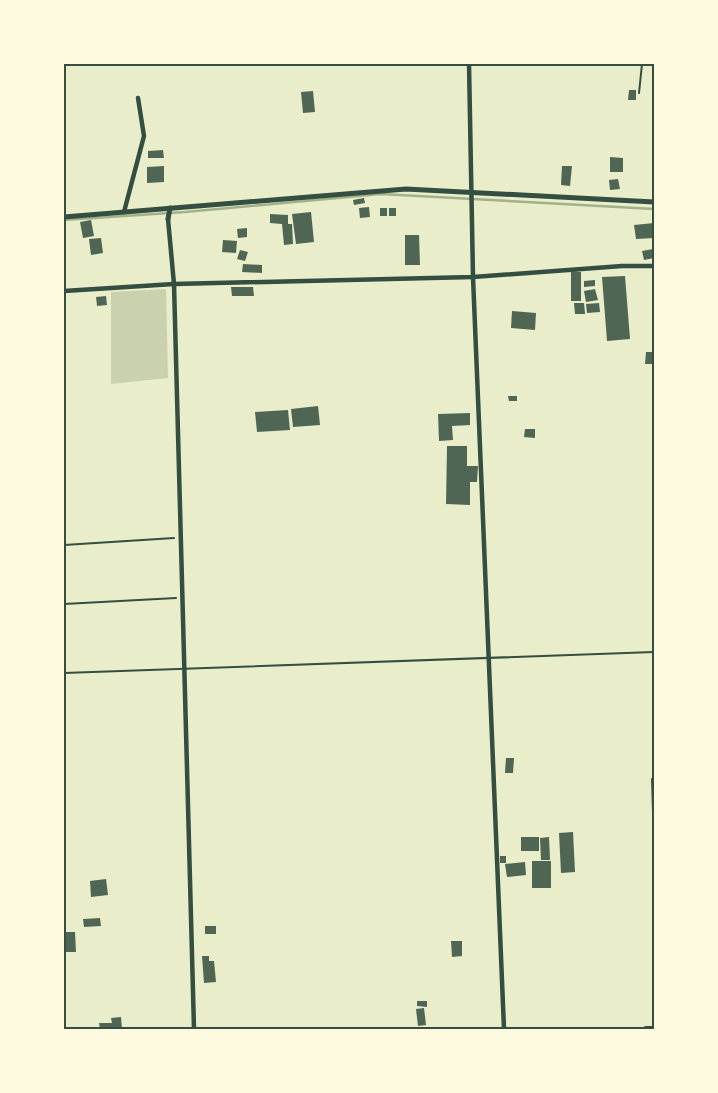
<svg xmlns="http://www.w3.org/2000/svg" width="718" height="1093" font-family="'Work Sans',sans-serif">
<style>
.green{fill:#cad2ad}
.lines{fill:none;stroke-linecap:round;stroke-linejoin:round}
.stream{stroke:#a3b18a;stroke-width:2.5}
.building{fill:#4f6655}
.path{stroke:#344e41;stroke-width:2}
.service{stroke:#344e41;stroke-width:2}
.minor{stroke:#344e41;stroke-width:4.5}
.tertiary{stroke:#344e41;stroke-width:5}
.primary{stroke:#344e41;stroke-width:6}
.neatline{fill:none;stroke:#344e41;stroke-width:2}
</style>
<rect width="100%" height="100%" fill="#e9edc9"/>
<path class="green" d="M166 289 168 378 111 384V292Z"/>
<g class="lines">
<path class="stream" d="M64 220 185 212 381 194 654 209"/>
</g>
<g class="building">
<path d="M629 90H636V100H628Z"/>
<path d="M313 91 315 112 303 113 301 92Z"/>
<path d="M163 150 164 158H148V151Z"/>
<path d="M610 157 623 158V172H610Z"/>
<path d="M164 166V182L147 183V167Z"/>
<path d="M562 166H572L570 186 561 185Z"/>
<path d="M618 179 620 189 610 190 609 180Z"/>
<path d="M364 198 365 203 354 205 353 200Z"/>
<path d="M369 207 370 217 360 218 359 208Z"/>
<rect x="380" y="208" width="7" height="8"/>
<rect x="389" y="208" width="7" height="8"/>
<path d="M311 212 314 242 296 244 292 214Z"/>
<path d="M270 214 288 215V224H292L293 244 284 245 282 224 270 223Z"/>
<path d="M91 220 94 236 83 238 80 222Z"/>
<path d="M654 223V238L636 239 634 225Z"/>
<path d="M247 228V237L238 238 237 229Z"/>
<path d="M405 235H419L420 265H405Z"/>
<path d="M101 238 103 253 91 255 89 239Z"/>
<path d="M223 240 237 241 236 253 222 252Z"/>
<path d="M653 249 654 258 644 260 642 251Z"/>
<path d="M240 250 248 252 245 261 237 259Z"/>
<path d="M243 264 262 265V273L242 272Z"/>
<path d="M571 271 581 272V301H571Z"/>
<path d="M625 276 630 339 607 341 602 277Z"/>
<path d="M595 280V286L584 287V281Z"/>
<path d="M231 287H253L254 296H232Z"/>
<path d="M595 289 598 300 586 302 584 291Z"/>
<path d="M106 296 107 305 97 306 96 297Z"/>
<path d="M574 303H584L585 314H575Z"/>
<path d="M599 303 600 312 587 313 586 304Z"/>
<path d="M512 311 536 313 535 330 511 328Z"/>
<path d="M646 352H654V364H645Z"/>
<path d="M508 396H517V401H509Z"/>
<path d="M318 406 320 425 293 427 291 409Z"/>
<path d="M288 410 290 430 257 432 255 412Z"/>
<path d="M470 413V425L452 426 453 440 439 441 438 414Z"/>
<path d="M525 429H535V438L524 437Z"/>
<path d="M447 446H467V466H478L477 482H470V505L446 504Z"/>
<path d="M506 758H514L513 773H505Z"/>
<path d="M573 832 575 872 561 873 559 833Z"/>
<rect x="521" y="837" width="18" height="14"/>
<path d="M549 837 550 860H541L540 838Z"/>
<rect x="500" y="856" width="6" height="7"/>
<rect x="532" y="861" width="19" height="27"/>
<path d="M525 862 526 875 507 877 505 864Z"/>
<path d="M106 879 108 895 91 897 90 881Z"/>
<path d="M100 918 101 926 84 927 83 919Z"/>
<rect x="205" y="926" width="11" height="8"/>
<path d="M64 932H75L76 952H65Z"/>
<path d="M451 941H462V956L452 957Z"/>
<path d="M202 956H209V961H214L216 982 204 983Z"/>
<path d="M417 1001H427V1007L417 1006Z"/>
<path d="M424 1008 426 1025 418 1026 416 1009Z"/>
<path d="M121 1017 122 1029H100L99 1023H112L111 1018Z"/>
</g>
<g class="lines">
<g class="path">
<path d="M639 93 642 64"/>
<path d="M64 545 174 538"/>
<path d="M64 604 176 598"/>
</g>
<g class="service">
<path d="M64 673 654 652"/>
<path d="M652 779 654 846"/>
</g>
<g class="minor">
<path d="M469 64 473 277 504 1029"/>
<path d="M124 212 144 136 138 98"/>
<path d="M168 219 174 284 194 1029"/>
<path d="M64 291 174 284 473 277 622 266H654"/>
</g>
<g class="tertiary">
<path d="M64 217 406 189 654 202"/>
<path d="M168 219 170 208"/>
</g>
<path class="primary" d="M646 1029H654"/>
</g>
<rect width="718" height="1093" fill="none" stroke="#fefae0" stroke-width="130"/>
<rect x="65" y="65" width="588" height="963" class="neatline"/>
</svg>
